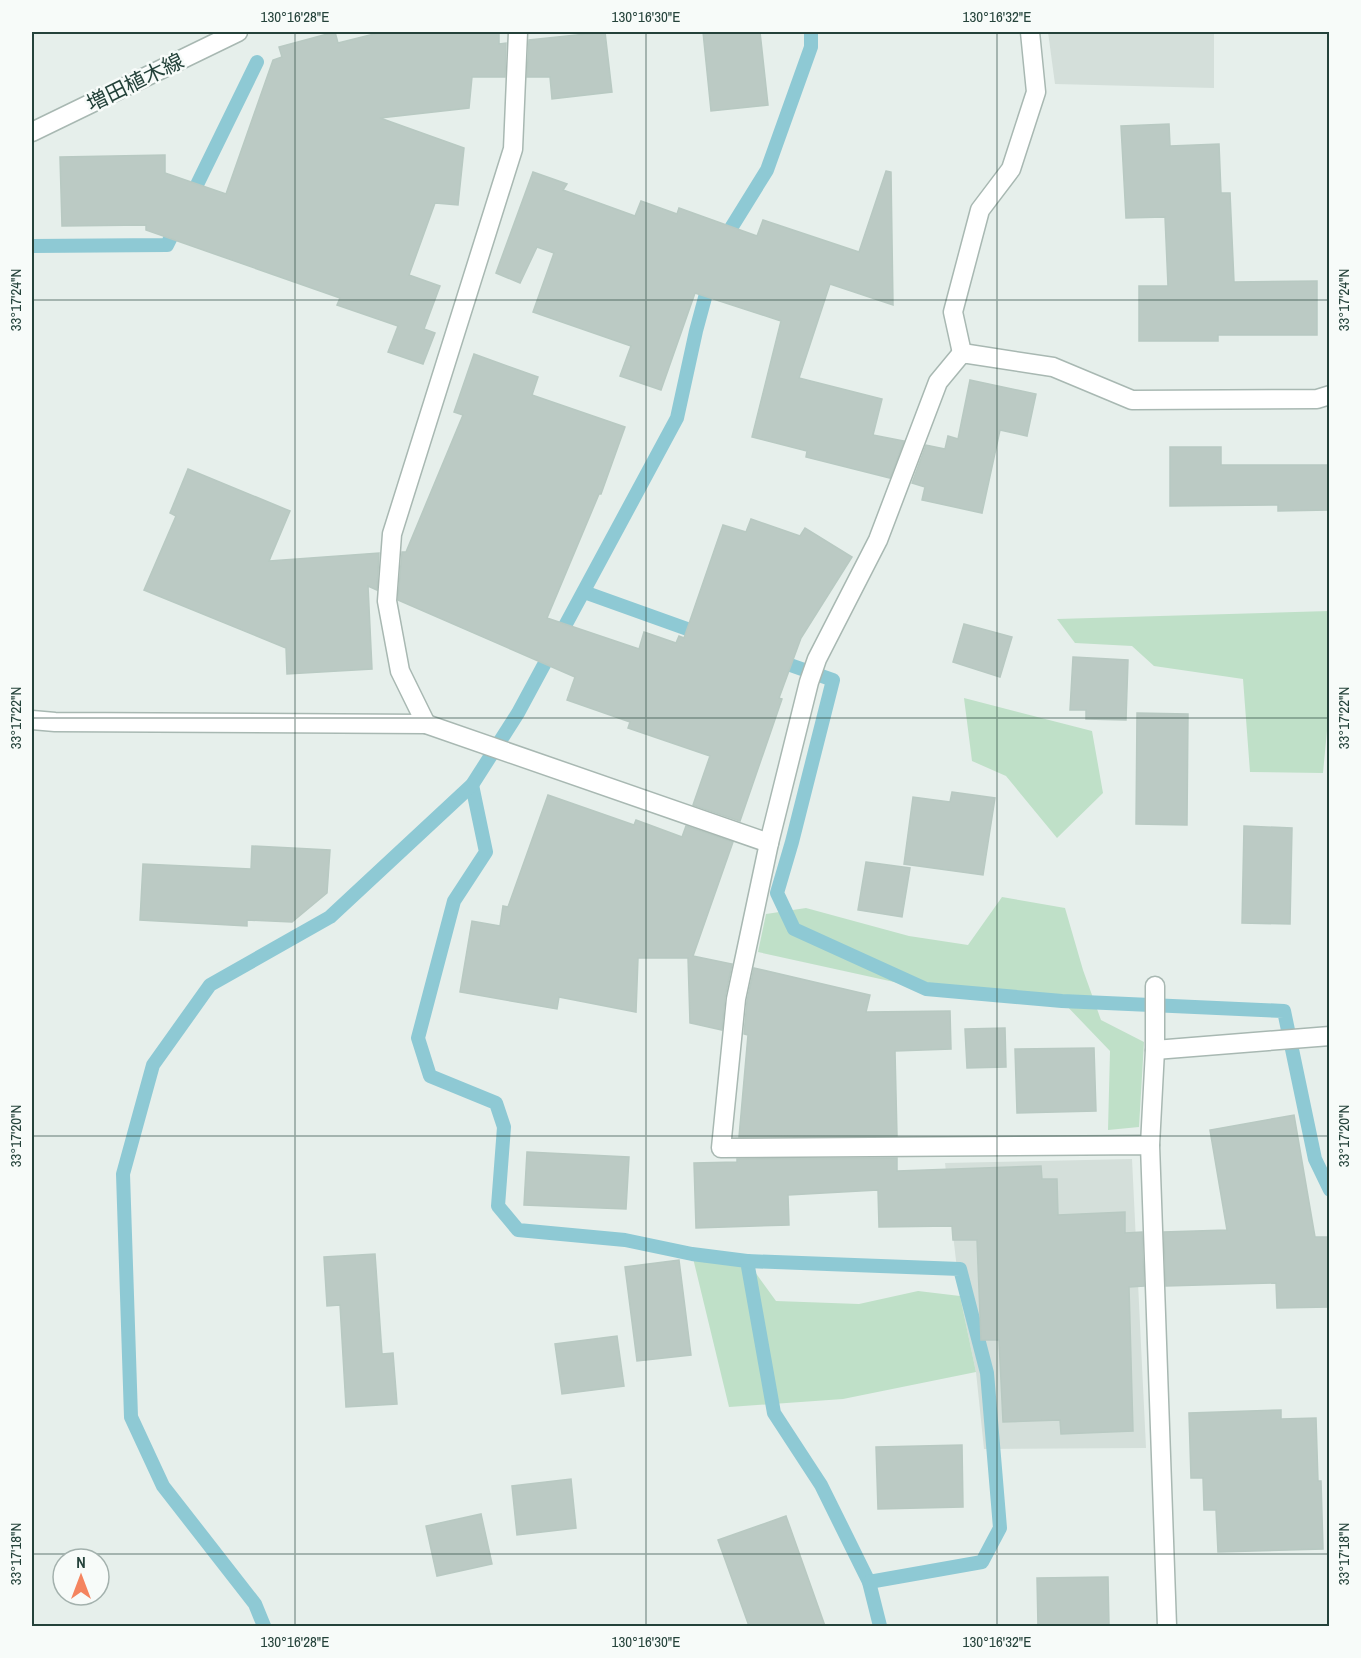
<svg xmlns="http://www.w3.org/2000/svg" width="1361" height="1658" font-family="'Archivo Narrow','Noto Sans JP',sans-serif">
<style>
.built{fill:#d4dfda}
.green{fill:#bfe0c8}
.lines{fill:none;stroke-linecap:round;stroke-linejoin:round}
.stream{stroke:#8ec9d4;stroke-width:14}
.building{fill:#bbcac4;stroke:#b8c9c2;stroke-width:1.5}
.minor-casing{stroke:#a8b8b2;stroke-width:21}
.minor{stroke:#fff;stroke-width:18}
.ticks{fill:none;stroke:#24423a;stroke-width:1.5;stroke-opacity:0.45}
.labels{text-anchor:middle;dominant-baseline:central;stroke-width:5;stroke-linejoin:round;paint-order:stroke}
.street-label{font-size:21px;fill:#24423a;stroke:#f7fbf9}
.neatline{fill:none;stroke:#24423a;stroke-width:2}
.ticks-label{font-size:15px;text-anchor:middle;fill:#24423a}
</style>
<rect width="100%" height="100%" fill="#e6efeb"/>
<g class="built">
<path d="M1048 32H1214V88L1055 84Z"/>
<path d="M1132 1159 1146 1448 984 1449 976 1372 960 1296 945 1163Z"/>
</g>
<g class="green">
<path d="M1329 611 1330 699 1323 773 1250 772 1243 679 1154 666 1132 646 1075 643 1057 619Z"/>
<path d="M964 698 1092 731 1103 793 1057 838 1006 776 972 761Z"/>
<path d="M1002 897 1065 908 1083 970 1101 1020 1144 1042 1139 1127 1108 1130 1110 1051 1062 1001 926 989 758 952 766 914 806 908 909 936 968 945Z"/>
<path d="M692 1254 747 1261 776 1301 859 1304 918 1291 960 1296 976 1372 843 1399 729 1407Z"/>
</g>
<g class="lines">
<g class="stream">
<path d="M189 201 257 62"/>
<path d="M723 241 767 170 811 47V32"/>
<path d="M32 246 167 245 178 223"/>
<path d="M584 592 704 635"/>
<path d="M776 660 833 680 792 842 777 893 794 929 926 989 1062 1001 1284 1011 1315 1159 1330 1190"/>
<path d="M472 785 486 852 454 901 418 1038 430 1076 496 1103 504 1127 498 1206 518 1230 625 1240 692 1254 747 1261 774 1413 821 1485 869 1582 880 1626"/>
<path d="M747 1261 960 1269 987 1373 1000 1528 982 1562 869 1582"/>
<path d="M264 1626 255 1604 163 1486 131 1417 123 1174 153 1065 210 985 330 917 472 785 518 713 677 418 696 331 710 279"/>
</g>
</g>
<g class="building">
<path d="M335 32 338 43 382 32H499V44L506 43 505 77H472L469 108 380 118 464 148 458 205 435 203 409 275 440 286 424 329 435 333 423 364 388 352 398 326 337 305 340 298 146 230V225L62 226 60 157 165 155V173L226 194 273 60 282 57 279 47Z"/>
<path d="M605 32 612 92 552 99 550 77H527L529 40Z"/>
<path d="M703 32H760L768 105 711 111Z"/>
<path d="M1169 124 1170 146 1219 144 1221 193H1230L1234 282 1317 281V335H1218V341H1139V286H1168L1165 217 1126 218 1121 126Z"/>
<path d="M886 171 891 172 893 305 830 284 799 378 882 399 873 435 904 441 890 478 806 457 807 451 752 437 781 321 695 293 661 390 620 376 631 346 533 312 554 253 537 247 520 283 496 273 533 172 567 184 563 190 635 216 641 201 677 214 679 208 757 236 763 220 859 252Z"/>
<path d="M474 354 538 377 532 395 625 427 601 494H599L547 618 639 649 644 632 676 643 679 636 684 638 723 525 746 532 751 519 800 536 805 528 852 557 801 638 779 698 782 699 740 821 693 805 710 756 628 728 630 722 567 700 575 677 398 600 402 552H406L463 415 454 412Z"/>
<path d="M970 380 1036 394 1027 436 1000 430 982 513 922 500 925 487 912 483 926 445 945 449 948 436 958 439Z"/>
<path d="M1170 447H1221V465H1329V510L1278 511V505L1170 506Z"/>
<path d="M188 469 290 511 269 561 379 553 377 590 368 586 372 669 287 674 286 648 144 590 176 516 170 513Z"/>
<path d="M964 624 1012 637 1000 677 953 662Z"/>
<path d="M1073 657 1128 660 1126 720 1086 719V710H1070Z"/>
<path d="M1137 713 1188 714 1187 825 1136 824Z"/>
<path d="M952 792 995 798 983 875 904 864 913 797 950 802Z"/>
<path d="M548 795 634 825 636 820 682 837 686 826 733 842 693 956 732 964 725 997 722 1030 690 1023 688 958H638L636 1012 559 997 557 1009 460 992 472 921 500 926 503 906 508 907Z"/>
<path d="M1244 826 1292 828 1290 924 1242 923Z"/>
<path d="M252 846 330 850 327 893 292 922 247 920V926L140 920 143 864 251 869Z"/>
<path d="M866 862 910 868 902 917 858 910Z"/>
<path d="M754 968 870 995 866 1012 950 1011 951 1049 895 1051 897 1136 739 1137 748 1035 744 1034 747 1001Z"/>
<path d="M1005 1028 1006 1067 967 1068 965 1029Z"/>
<path d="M1094 1048 1096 1111 1017 1113 1015 1049Z"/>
<path d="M1294 1115 1315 1237H1329V1307L1277 1308 1276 1283 1166 1286 1164 1232 1227 1230 1210 1130Z"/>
<path d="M527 1152 629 1157 626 1209 524 1205Z"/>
<path d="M897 1158V1171L1041 1166 1042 1179H1057L1058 1215 1125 1212V1233L1142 1232 1144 1286 1129 1287 1133 1431 1061 1434 1060 1420 1003 1422 999 1340H981L977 1240H953L952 1226 879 1227 878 1190 788 1195 789 1225 696 1228 694 1163 737 1162V1159Z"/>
<path d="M375 1254 382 1354 393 1353 397 1404 346 1407 340 1305 327 1306 324 1257Z"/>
<path d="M679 1260 691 1355 637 1361 625 1267Z"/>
<path d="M617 1336 624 1386 562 1394 555 1344Z"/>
<path d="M1281 1410V1419L1316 1418 1318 1481H1321L1323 1549 1218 1552 1216 1510H1204L1203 1478H1191L1189 1413Z"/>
<path d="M962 1445 963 1507 878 1509 876 1447Z"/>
<path d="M571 1479 576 1528 517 1535 512 1486Z"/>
<path d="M481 1514 492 1564 437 1576 426 1526Z"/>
<path d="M786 1516 825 1626H749L718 1540Z"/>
<path d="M1108 1577 1109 1626H1038L1037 1578Z"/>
</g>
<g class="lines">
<defs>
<g id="minor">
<path d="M32 132 238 32"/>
<path d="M962 353 953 312 980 210 1011 169 1036 92 1030 32"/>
<path d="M32 720 55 722 426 724 769 843"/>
<path d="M426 724 400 671 387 601 392 534 513 149 518 32"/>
<path d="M1155 1050 1330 1036"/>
<path d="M1150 1145 1155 1050V986"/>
<path d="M1167 1626 1150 1145 721 1148 736 999 769 843 809 682 817 659 878 540 938 382 962 353 1053 367 1132 400 1317 399 1330 395"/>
</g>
</defs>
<use href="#minor" class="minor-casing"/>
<use href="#minor" class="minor"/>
</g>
<path class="ticks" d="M295 32V1626M646 32V1626M997 32V1626M32 300H1330M32 718H1330M32 1136H1330M32 1554H1330"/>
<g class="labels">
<g class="street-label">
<text transform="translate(135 82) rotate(-26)">増田植木線</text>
</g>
</g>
<rect width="1361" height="1658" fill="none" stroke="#f7fbf9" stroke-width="66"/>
<g transform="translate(81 1577)"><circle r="28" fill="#f7fbf9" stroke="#a3b1ad" stroke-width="1.5"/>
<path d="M0-4.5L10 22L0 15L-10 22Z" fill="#f4845f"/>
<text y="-9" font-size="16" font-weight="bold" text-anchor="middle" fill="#24423a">N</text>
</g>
<rect x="33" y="33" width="1295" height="1592" class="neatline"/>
<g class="ticks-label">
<text x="295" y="22">130°16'28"E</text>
<text x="646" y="22">130°16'30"E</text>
<text x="997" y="22">130°16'32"E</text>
<text transform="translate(16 300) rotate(-90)" y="5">33°17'24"N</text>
<text transform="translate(1344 300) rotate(-90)" y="5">33°17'24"N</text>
<text transform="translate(16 718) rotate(-90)" y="5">33°17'22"N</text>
<text transform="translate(1344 718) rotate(-90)" y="5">33°17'22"N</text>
<text transform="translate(16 1136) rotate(-90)" y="5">33°17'20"N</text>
<text transform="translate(1344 1136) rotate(-90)" y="5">33°17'20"N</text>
<text transform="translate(16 1554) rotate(-90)" y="5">33°17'18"N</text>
<text transform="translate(1344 1554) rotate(-90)" y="5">33°17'18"N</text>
<text x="295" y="1647">130°16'28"E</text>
<text x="646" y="1647">130°16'30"E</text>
<text x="997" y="1647">130°16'32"E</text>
</g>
</svg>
